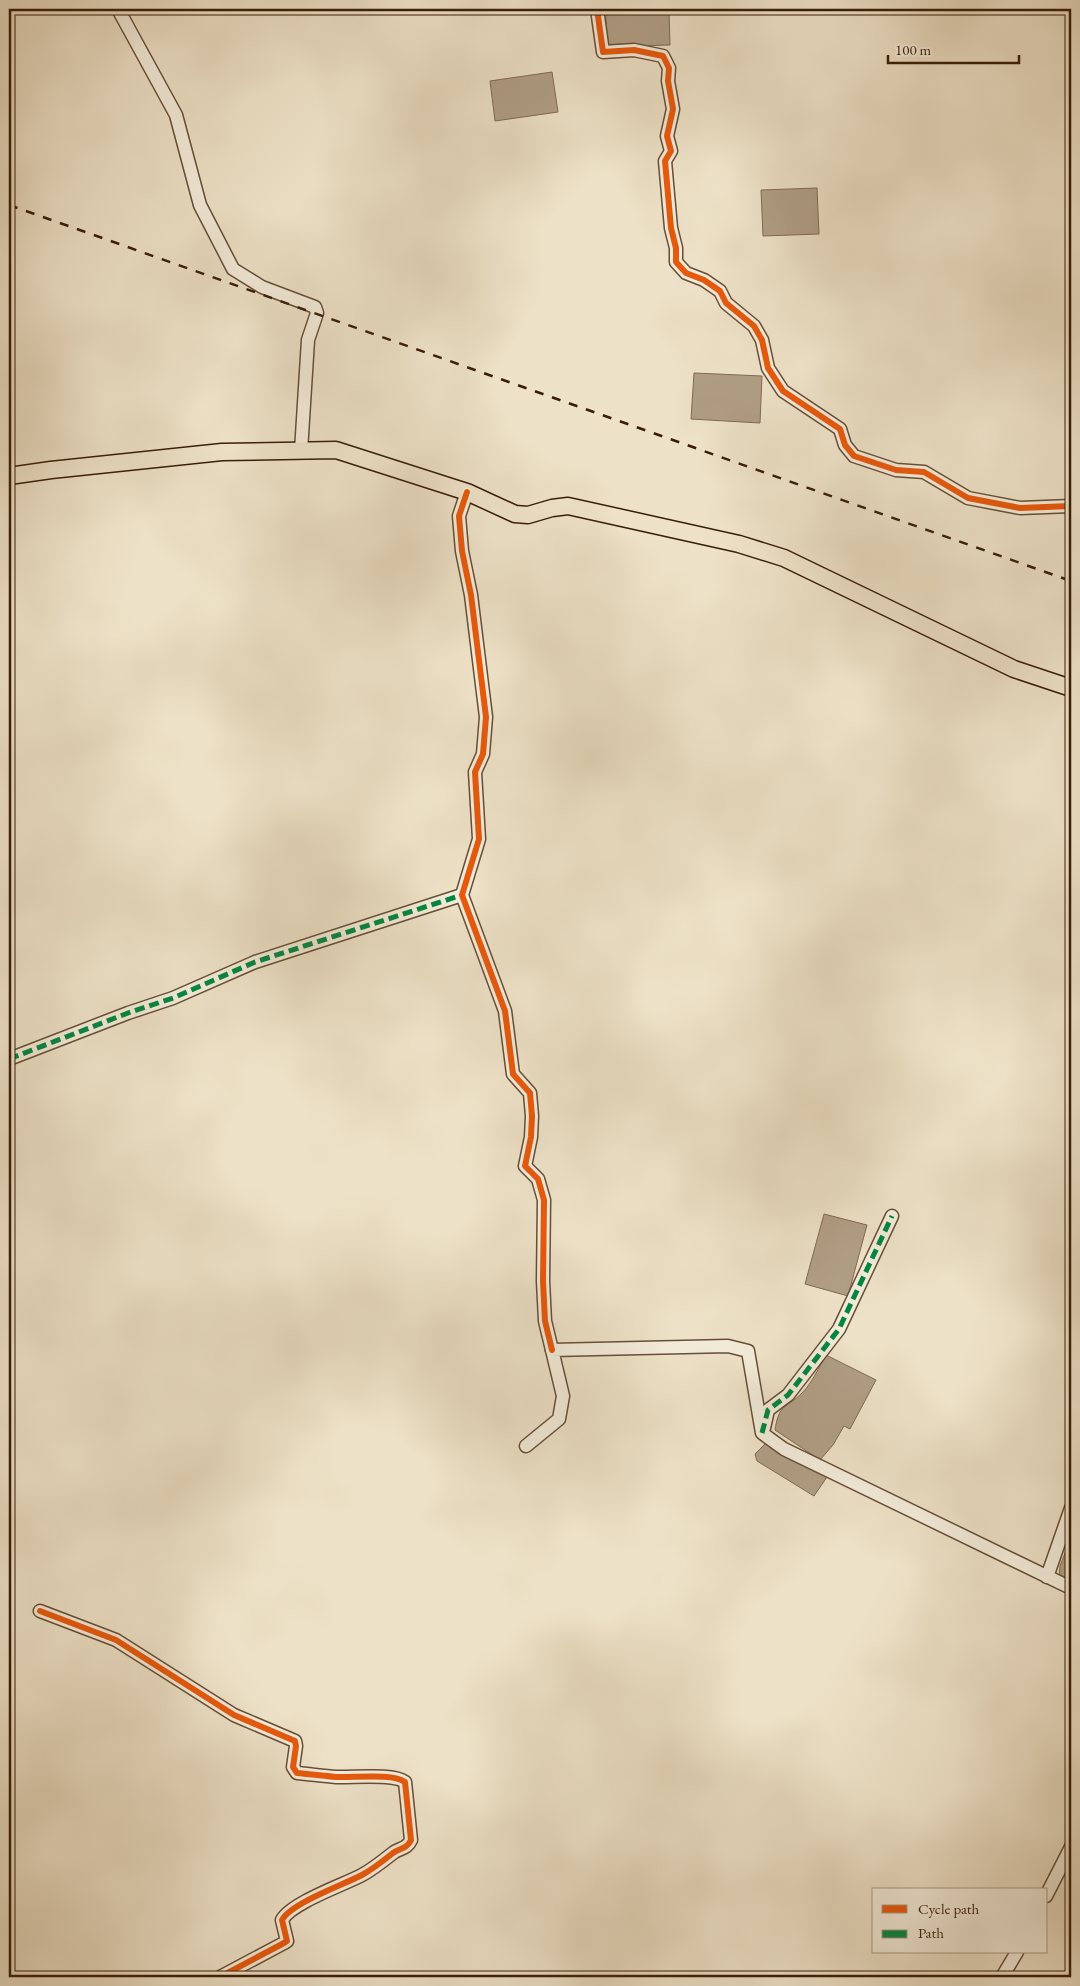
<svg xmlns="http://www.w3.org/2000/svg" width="1080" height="1986" font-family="'EB Garamond',serif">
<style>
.water{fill:#b09e85;stroke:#806a52}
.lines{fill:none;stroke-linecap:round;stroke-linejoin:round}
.minor-casing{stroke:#664e36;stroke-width:15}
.major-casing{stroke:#391d06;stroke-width:19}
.minor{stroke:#f3ecdb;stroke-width:12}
.major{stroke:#ede1c7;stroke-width:16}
.rail{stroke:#391d06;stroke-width:2.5;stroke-dasharray:9 9;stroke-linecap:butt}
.quiet{stroke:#00873e;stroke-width:5;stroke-dasharray:10 5;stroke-linecap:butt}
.cycleway-casing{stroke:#f3ecdb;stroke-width:9}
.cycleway{stroke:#e8590c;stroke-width:6}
</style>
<rect width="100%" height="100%" fill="#ede1c7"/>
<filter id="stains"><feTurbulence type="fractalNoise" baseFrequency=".004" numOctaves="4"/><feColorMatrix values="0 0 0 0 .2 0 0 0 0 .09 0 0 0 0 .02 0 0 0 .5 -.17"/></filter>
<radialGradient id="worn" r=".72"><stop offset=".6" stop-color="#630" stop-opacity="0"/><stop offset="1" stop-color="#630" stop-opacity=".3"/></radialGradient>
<g class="water">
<path d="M606 9H669L670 45 606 47Z"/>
<path d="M552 72 558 112 495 121 490 81Z"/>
<path d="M817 188 819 234 763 236 761 190Z"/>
<path d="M694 373 762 376 760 423 691 419Z"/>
<path d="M824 1214 867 1225 848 1296 805 1284Z"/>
<path d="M826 1355 876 1380 850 1429 844 1426 833 1445 820 1460 775 1430C779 1403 786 1409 802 1393 812 1383 819 1367 826 1355Z"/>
<path d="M766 1443 827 1477 814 1496 757 1461 755 1454Z"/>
<path d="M1069 1543 1071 1544V1586L1059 1579 1060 1566Z"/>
</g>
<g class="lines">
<defs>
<g id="minor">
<path d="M118 9 176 115 200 205 233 269 262 287 315 307 317 313 308 340 301 451"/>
<path d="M597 9 603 52 634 50 663 56 669 68 668 81 673 109 667 136 671 151 665 161 671 228 676 248V262L686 273 704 280 720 291 726 303 754 326 762 340 768 368 783 391 840 429 845 445 854 456 896 470 924 472 968 498 1020 508 1071 506"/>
<path d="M467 492 459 516 462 551 471 595 486 717 483 754 475 772 479 839 462 895 505 1011 513 1074 530 1093 532 1116 531 1137 525 1166 538 1179 544 1200 543 1281 545 1321 552 1350"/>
<path d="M9 1059 128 1013 173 998 255 962 462 895"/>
<path d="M764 1428 768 1410 788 1395 839 1329 892 1216"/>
<path d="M526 1446 559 1419 563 1396 552 1350 728 1346 748 1351 762 1433 784 1449 1071 1588"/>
<path d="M1047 1577 1071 1508"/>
<path d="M40 1611 116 1640 234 1715 295 1741 296 1746 293 1767 297 1773C309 1774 323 1776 336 1777 352 1778 393 1773 405 1782L411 1840C407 1849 400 1848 393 1853 383 1861 373 1869 362 1875 343 1885 291 1903 282 1920L287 1941 284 1943 220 1977"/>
<path d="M1046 1896 1071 1847"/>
<path d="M1002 1977 1017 1952"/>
</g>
<path id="major" d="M9 476 51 470 222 452 336 450 467 492 515 514 528 515 552 508 568 506 739 544 784 558 1014 669 1071 688"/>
</defs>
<use href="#minor" class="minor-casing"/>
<use href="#major" class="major-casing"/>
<use href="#minor" class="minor"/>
<use href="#major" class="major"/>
<path class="rail" d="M9 205 1071 581"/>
<g class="quiet">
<path d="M9 1059 128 1013 173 998 255 962 462 895"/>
<path d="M762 1433 768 1410 788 1395 839 1329 892 1216"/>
</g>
<defs>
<g id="cycleway">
<path d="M597 9 603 52 634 50 663 56 669 68 668 81 673 109 667 136 671 151 665 161 671 228 676 248V262L686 273 704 280 720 291 726 303 754 326 762 340 768 368 783 391 840 429 845 445 854 456 896 470 924 472 968 498 1020 508 1071 506"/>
<path d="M467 492 459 516 462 551 471 595 486 717 483 754 475 772 479 839 462 895 505 1011 513 1074 530 1093 532 1116 531 1137 525 1166 538 1179 544 1200 543 1281 545 1321 552 1350"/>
<path d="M40 1611 116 1640 234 1715 295 1741 296 1746 293 1767 297 1773C309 1774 323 1776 336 1777 352 1778 393 1773 405 1782L411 1840C407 1849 400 1848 393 1853 383 1861 373 1869 362 1875 343 1885 291 1903 282 1920L287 1941 284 1943 220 1977"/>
</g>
</defs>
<use href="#cycleway" class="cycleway-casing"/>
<use href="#cycleway" class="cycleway"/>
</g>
<rect width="1080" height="1986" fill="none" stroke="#ede1c7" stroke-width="30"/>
<rect x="10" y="10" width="1060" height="1966" fill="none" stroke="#391d06" stroke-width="2.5"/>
<rect x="15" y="15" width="1050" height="1956" fill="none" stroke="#391d06"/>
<rect x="872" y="1888" width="175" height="65" fill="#f3ecdb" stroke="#a99986"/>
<rect x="882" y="1905" width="25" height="8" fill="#e8590c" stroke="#a99986"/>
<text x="918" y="1914" font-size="15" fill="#391d06">Cycle path</text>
<rect x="882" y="1930" width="25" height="8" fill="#00873e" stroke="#a99986"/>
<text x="918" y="1938" font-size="15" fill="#391d06">Path</text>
<path d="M888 55v8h131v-8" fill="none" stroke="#391d06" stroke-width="2.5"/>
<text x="895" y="55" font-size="15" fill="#391d06" stroke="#f3ecdb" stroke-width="4" paint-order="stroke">100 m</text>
<rect width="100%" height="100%" filter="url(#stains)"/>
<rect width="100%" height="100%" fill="url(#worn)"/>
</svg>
